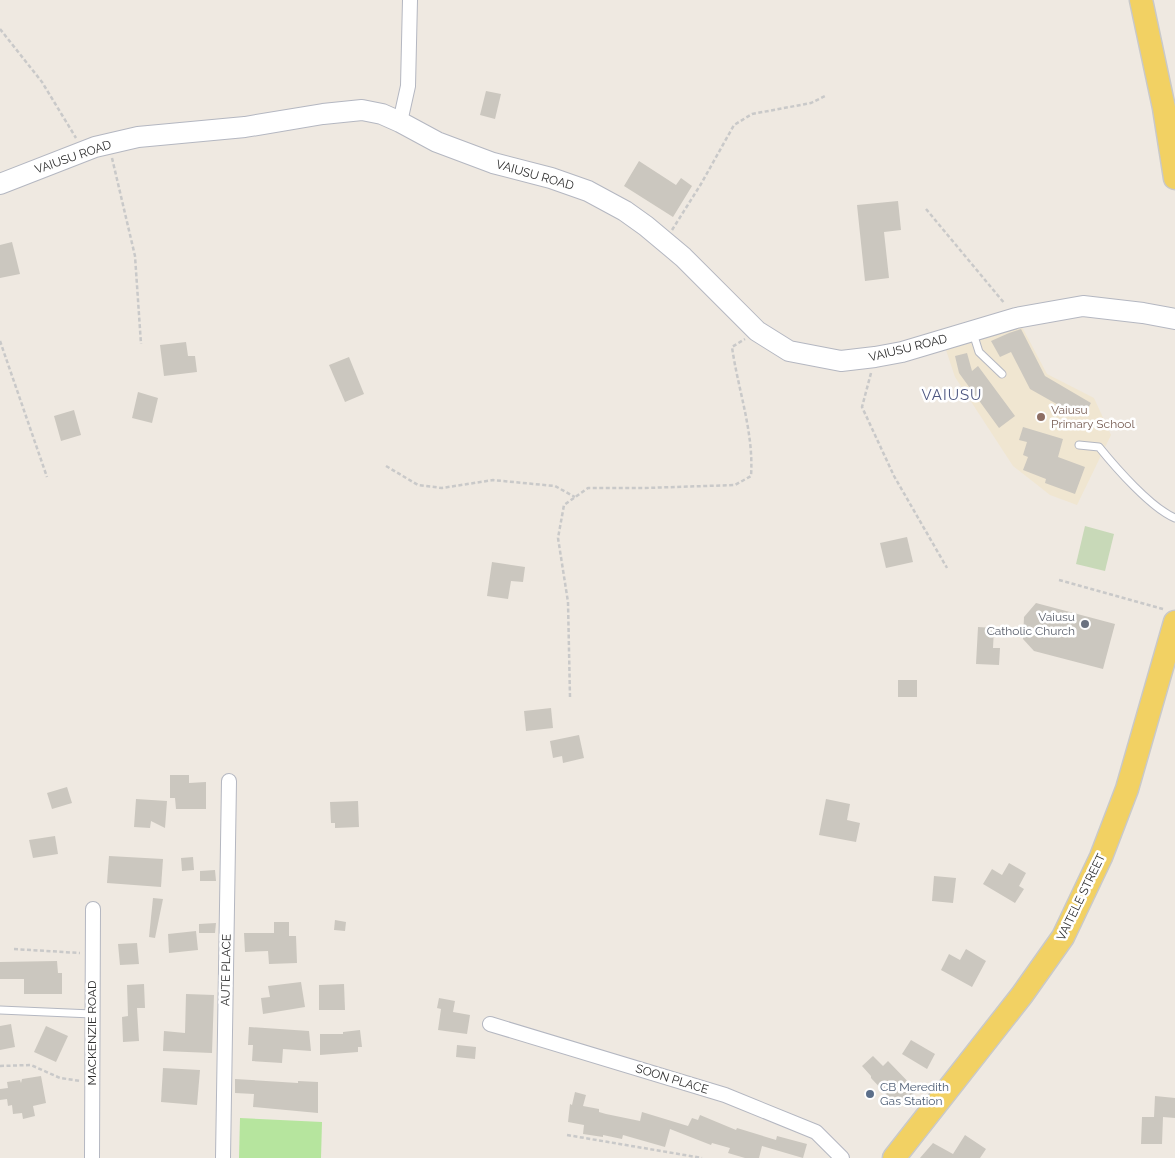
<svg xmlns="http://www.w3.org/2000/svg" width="1175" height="1158" font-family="Raleway,sans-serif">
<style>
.education{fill:#f0e6d1}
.green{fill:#b6e59e}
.cemetery{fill:#c8d9b8}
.building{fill:#cbc7bf}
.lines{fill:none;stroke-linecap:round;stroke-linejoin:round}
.lane-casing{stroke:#b4b7c1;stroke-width:9}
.street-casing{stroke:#b4b7c1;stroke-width:16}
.secondary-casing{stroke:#b4b7c1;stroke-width:22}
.primary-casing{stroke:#c9c9c9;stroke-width:25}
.path{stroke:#c9c9c9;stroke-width:2.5;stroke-dasharray:4 2.5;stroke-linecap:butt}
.lane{stroke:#fff;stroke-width:7}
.street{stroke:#fff;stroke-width:14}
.secondary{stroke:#fff;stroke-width:20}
.primary{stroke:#f2d163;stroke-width:22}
.education-dot{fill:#8d6e63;stroke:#fff;stroke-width:2}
.worship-dot{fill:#6b7280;stroke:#fff;stroke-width:2}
.service-dot{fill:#5c6f8a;stroke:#fff;stroke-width:2}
.labels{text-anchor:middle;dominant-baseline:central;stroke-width:5;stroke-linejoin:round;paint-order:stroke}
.street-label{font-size:12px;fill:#2e2e2e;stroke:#fff}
.education-label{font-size:12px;fill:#785e54;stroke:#fff;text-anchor:start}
.worship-label{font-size:12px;fill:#5b616d;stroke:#fff;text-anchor:end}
.service-label{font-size:12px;fill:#4e5e75;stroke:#fff;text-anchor:start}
.quarter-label{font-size:15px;letter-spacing:1px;fill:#4d5680;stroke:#fff}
</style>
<rect width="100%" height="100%" fill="#efe9e1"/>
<path class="education" d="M1021 325 1047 374 1094 398 1111 435 1077 505 1050 495 1013 466 955 377 944 344Z"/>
<path class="green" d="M240 1118 322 1122 321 1158H239Z"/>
<path class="cemetery" d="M1085 526 1114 534 1105 571 1076 564Z"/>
<g class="building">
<path d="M486 91 501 94 495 119 480 115Z"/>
<path d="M639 161 676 185 681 178 692 186 673 217 624 186Z"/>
<path d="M898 201 901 230 884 232 889 278 865 281 857 205Z"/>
<path d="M12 242 20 274 0 278V245Z"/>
<path d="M1021 329 1045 376 1091 403 1085 414 1072 406 1069 411 1030 389 1011 352 1000 357 991 341 1009 333Z"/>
<path d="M186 342 188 356H195L197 372 164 376 160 345Z"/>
<path d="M967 353 972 371 978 366 1015 416 999 428 959 373 955 356Z"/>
<path d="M349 357 364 394 345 402 329 365Z"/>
<path d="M138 392 158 398 152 423 132 418Z"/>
<path d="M74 410 81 435 61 441 54 416Z"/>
<path d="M1023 427 1063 439 1058 457 1085 467 1075 494 1045 483 1046 479 1023 470 1028 457 1023 455 1027 442 1019 440Z"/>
<path d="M907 537 913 562 886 568 880 543Z"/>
<path d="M492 562 525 567 523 582 511 581 508 599 487 596Z"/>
<path d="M1036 603 1115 624 1103 669 1034 651 1023 639 1024 617Z"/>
<path d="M978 627 994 628 993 648H1000L999 665 976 664Z"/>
<rect x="898" y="680" width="19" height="17"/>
<path d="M551 708 553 728 526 731 524 711Z"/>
<path d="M579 735 584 758 563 763 562 756 553 758 550 741Z"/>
<path d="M170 775H189V783L206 782V809H176L175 798H170Z"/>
<path d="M67 787 72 803 52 809 47 793Z"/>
<path d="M136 799 167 801 165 828 151 821 150 828 134 827Z"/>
<path d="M826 799 850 804 847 820 860 823 856 842 819 835Z"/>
<path d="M358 801 359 827 335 828V823H331L330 802Z"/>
<path d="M55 836 58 854 33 858 29 840Z"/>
<path d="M109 856 163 859 161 887 107 883Z"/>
<path d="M193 857 194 870 182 871 181 858Z"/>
<path d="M1009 863 1026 873 1019 886 1024 889 1015 903 983 884 992 869 1002 875Z"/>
<path d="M215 870 216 881H200V871Z"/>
<path d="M934 876 956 878 953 903 932 901Z"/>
<path d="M153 898 163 899 155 938 149 937Z"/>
<path d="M335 920 346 922 345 931 334 930Z"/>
<path d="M274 922H289V936H296L297 963 269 964 268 951 245 952 244 933H274Z"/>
<path d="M216 923 215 933H199V924Z"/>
<path d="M196 931 198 950 169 953 168 934Z"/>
<path d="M137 943 139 964 120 965 118 944Z"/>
<path d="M966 949 986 961 972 987 941 970 949 954 960 960Z"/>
<path d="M57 961 58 973H62V994H24V979H0V962Z"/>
<path d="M301 982 305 1007 263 1014 261 998 270 997 268 986Z"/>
<path d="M144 984 145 1008H137L139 1041 123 1042 122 1017 128 1016 127 985Z"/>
<path d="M344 984 345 1010H319V985Z"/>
<path d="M186 994 214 995 212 1053 163 1051 164 1031 185 1033Z"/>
<path d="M439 998 455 1001 453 1012 470 1015 467 1034 438 1030 441 1009 437 1008Z"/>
<path d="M11 1024 15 1047 0 1050V1026Z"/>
<path d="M46 1026 68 1036 56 1062 34 1052Z"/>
<path d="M249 1027 309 1031 311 1051 283 1049 282 1063 252 1061 253 1045H248Z"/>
<path d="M360 1030 362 1047H358V1052L320 1055V1034H343V1032Z"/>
<path d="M911 1040 935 1054 927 1069 902 1054Z"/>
<path d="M457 1045 476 1047 475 1059 456 1057Z"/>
<path d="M873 1056 883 1066 888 1061 917 1091 899 1108 871 1078V1076L862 1066Z"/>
<path d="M163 1068 200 1070 197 1105 161 1102Z"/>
<path d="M41 1076 46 1103 33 1106 35 1116 23 1119 22 1113 13 1114 12 1105 8 1106 7 1099 0 1100V1089L8 1088 7 1082 20 1080 21 1083 22 1079Z"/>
<path d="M235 1079 298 1083V1081L318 1082V1113L253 1107 254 1094 235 1093Z"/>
<path d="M575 1092 586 1095 583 1106 599 1109V1112L606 1114 640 1121 642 1112 688 1126 692 1118 698 1120 700 1115 736 1130 737 1128 776 1140 777 1136 807 1144 803 1158 762 1146 759 1158H745L728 1153 730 1148 712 1143 711 1145 670 1129 665 1147 623 1135 622 1139 603 1135V1137L583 1134 584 1125 568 1122 570 1104 572 1105Z"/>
<path d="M1155 1096 1175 1098V1118L1163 1117 1162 1144H1141L1142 1117H1154Z"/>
<path d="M965 1135 986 1149 980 1158H920L933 1143 953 1154Z"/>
</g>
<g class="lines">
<defs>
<g id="lane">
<path d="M973 333 979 352 1002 374"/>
<path d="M1079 445 1099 447C1116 468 1151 508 1175 518"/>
<path d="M0 1010 92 1014"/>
</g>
<g id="street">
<path d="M400 122 408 86 410 0"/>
<path d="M490 1024 725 1095 816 1132 842 1158"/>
<path d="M92 1158 93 909"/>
<path d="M223 1158 229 781"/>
</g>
<path id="secondary" d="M0 184 95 147 138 137 245 127 323 114 362 110 382 114 400 122 437 142 493 163 551 178 588 191 625 211 646 226 683 257 757 331 789 351 841 361 875 357 902 352 1016 318 1083 306 1143 313 1175 319"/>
<g id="primary">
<path d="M1141 0 1164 108 1175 178"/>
<path d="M894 1158 1022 995 1063 937 1101 857 1127 789 1175 622"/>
</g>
</defs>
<use href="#lane" class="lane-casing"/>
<use href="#street" class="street-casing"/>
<use href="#secondary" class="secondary-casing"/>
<use href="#primary" class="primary-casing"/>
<g class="path">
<path d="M0 29 42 82 76 138"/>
<path d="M112 158 135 256 141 344"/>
<path d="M926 209 1005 304"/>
<path d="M672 230 701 184 734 125 752 114 811 103 825 96"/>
<path d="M0 341 47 477"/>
<path d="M871 373 862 407 894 476 947 568"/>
<path d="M386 466 418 485 442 488 493 480 555 486 575 497"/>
<path d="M1059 580 1163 609"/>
<path d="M570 697 568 602 558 538 564 505 588 488H645L735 485 751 476C754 432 738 390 732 347L745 339"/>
<path d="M14 949 80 953"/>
<path d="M0 1066 31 1065 60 1078 81 1081"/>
<path d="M567 1135 702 1158"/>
</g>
<use href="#lane" class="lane"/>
<use href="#street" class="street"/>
<use href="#secondary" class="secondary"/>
<use href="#primary" class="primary"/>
</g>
<circle class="education-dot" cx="1041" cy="417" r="5"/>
<circle class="worship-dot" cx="1085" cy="624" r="5"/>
<circle class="service-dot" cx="870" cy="1094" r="5"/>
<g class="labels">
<g class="street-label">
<text transform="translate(73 157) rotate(-19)">VAIUSU ROAD</text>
<text transform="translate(535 175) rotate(16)">VAIUSU ROAD</text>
<text transform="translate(908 348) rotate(-14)">VAIUSU ROAD</text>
<text transform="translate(1081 897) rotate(-64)">VAITELE STREET</text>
<text transform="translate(226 970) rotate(-89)">AUTE PLACE</text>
<text transform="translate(92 1033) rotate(-90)">MACKENZIE ROAD</text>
<text transform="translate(672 1079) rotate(17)">SOON PLACE</text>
</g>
<g class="education-label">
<text x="1051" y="410">Vaiusu<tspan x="1051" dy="14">Primary School</tspan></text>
</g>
<g class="worship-label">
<text x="1075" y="617">Vaiusu<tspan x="1075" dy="14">Catholic Church</tspan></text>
</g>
<g class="service-label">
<text x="880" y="1087">CB Meredith<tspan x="880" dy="14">Gas Station</tspan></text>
</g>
<g class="quarter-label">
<text x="952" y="395">VAIUSU</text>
</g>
</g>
</svg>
